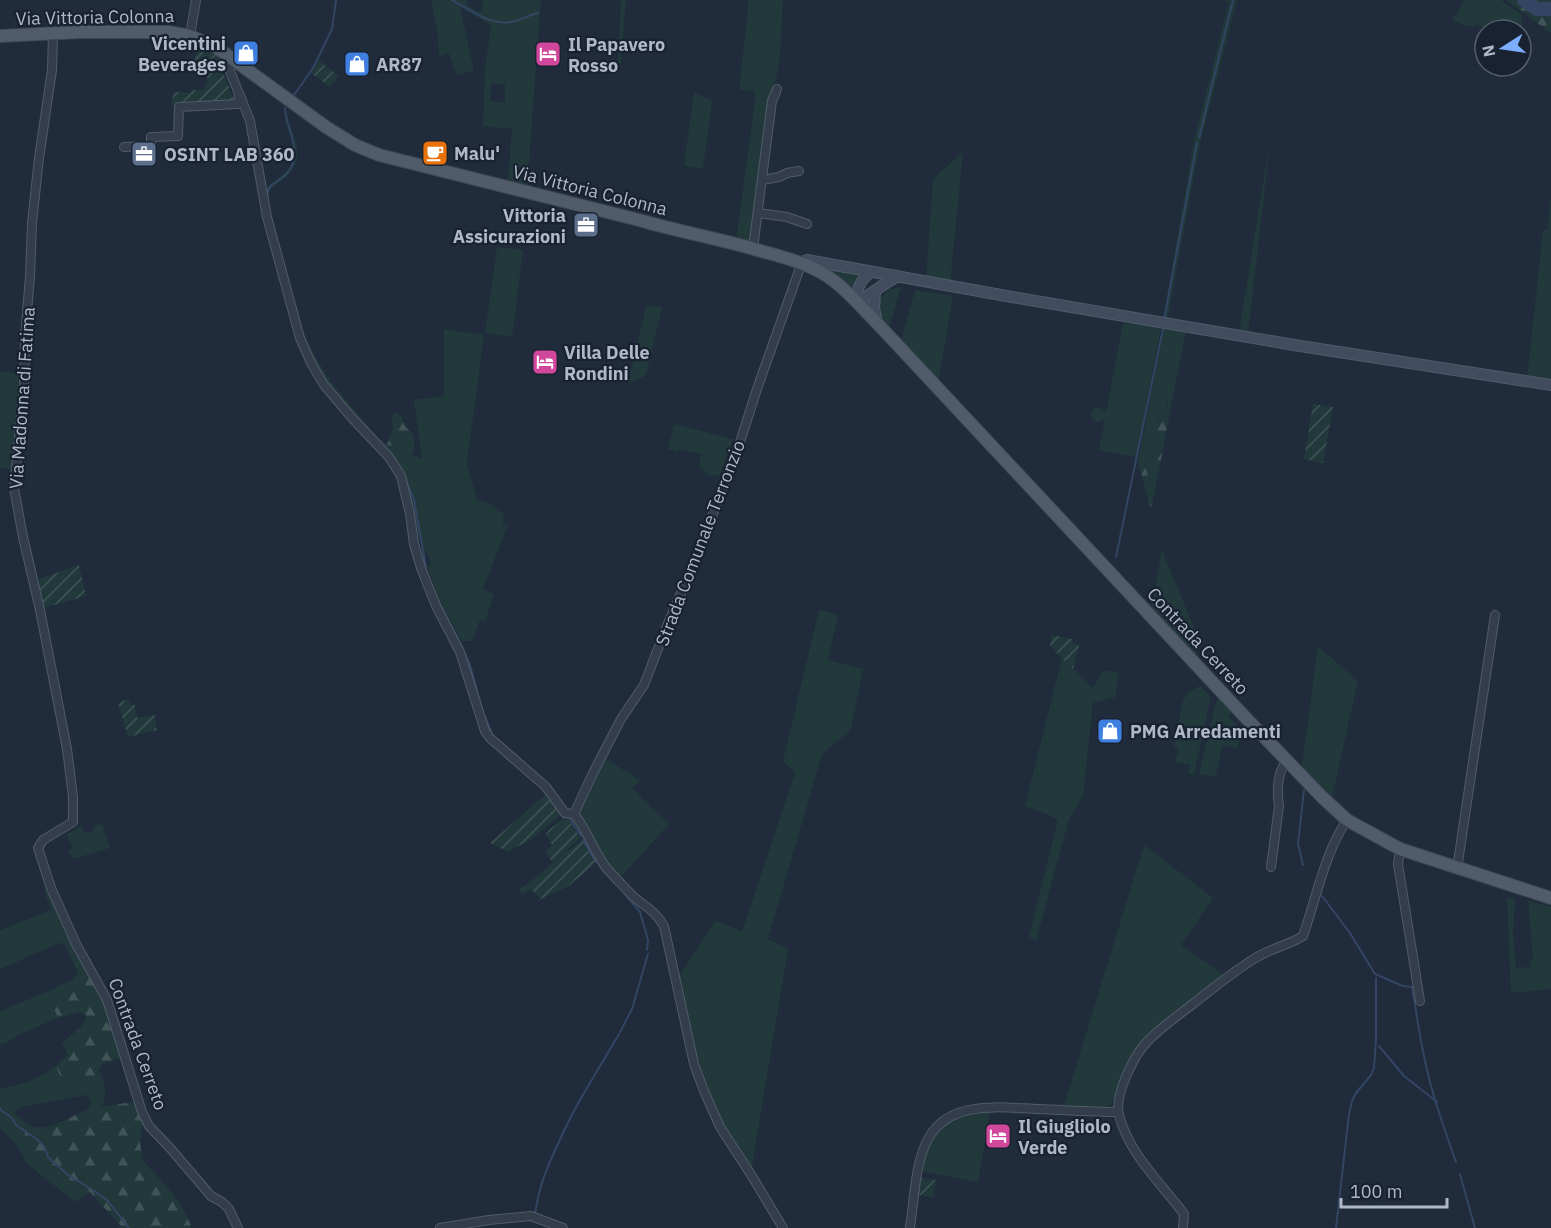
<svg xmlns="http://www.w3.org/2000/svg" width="1551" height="1228" font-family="'IBM Plex Sans',sans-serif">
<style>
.grass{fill:#22393c;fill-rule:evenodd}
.forest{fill:url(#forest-firs)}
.garden{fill:url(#garden-furrows)}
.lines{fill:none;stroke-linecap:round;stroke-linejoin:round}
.stream{stroke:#324664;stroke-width:2}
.river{stroke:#324664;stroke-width:14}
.street-casing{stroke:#515b69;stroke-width:10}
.secondary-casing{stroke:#515b69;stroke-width:12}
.primary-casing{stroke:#3d4654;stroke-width:14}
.street{stroke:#343d4b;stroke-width:8}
.secondary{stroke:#414c5e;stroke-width:10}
.primary{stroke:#515c6b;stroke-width:12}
.labels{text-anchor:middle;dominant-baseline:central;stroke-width:4.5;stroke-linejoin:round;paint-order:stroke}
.street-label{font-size:18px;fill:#aeb8c7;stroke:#192230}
.poi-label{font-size:18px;font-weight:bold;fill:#aeb8c7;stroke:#192230;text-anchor:start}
</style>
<defs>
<pattern id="forest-firs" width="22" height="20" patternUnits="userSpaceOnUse" patternTransform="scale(1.5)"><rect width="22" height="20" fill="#22393c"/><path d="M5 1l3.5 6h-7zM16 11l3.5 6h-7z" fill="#405457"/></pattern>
<pattern id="garden-furrows" width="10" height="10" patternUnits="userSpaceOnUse" patternTransform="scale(1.5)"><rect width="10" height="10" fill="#22393c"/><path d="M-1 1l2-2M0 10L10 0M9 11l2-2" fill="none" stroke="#405457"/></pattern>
</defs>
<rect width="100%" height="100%" fill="#202b3b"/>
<g class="grass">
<path d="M431 0H467V5L481 13 483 0H541L527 189 508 184 512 129 483 126 485 69 491 25 460 7 474 71 457 75 448 52 439 58 438 36ZM491 83 505 84V103L490 101Z"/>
<path d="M621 0H626L621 63H618Z"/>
<path d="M748 0H783C781 30 782 66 772 94L751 244 736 241 755 100V92L739 89 747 21Z"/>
<path d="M1222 0H1237L1200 144 1167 321 1163 320 1194 141 1229 2Z"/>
<path d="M1464 0H1501L1522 15 1521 30 1485 31 1482 26C1477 25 1474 26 1469 26 1463 26 1457 22 1452 19L1461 7Z"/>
<path d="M694 92 712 101 703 169 684 166Z"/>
<path d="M285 120H288C298 146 306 161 281 181 276 184 270 188 269 194 267 206 277 235 280 248 288 284 299 329 318 361 329 381 345 398 359 415 368 425 377 439 388 445 398 451 411 455 422 459L414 400 444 396V329L484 335 467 463 477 500 489 503 504 514 503 524 508 525 483 589 494 594 485 621 480 620 472 641H461L437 595 428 567C433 559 430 558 425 552 423 549 423 543 422 539H416L402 476 322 377 304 345 264 190C276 179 298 168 294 149 292 139 288 130 285 120Z"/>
<path d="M1271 134 1248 334 1239 333Z"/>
<path d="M963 152 950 285 926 280 933 179Z"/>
<path d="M1551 193V383L1527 379 1543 230H1548Z"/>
<path d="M497 247 523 250 512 337 485 333Z"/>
<path d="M824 268 862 275 855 293Z"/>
<path d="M901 287 888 332 879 321 878 301 888 290Z"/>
<path d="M915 290 953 296 938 383 900 344Z"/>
<path d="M655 306 662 307 646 375 638 380 628 383 646 307Z"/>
<path d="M1123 323 1161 328 1136 457 1099 450 1105 418 1101 421 1096 422 1091 416V411L1096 407 1103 409 1106 413Z"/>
<path d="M1164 329 1186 332 1174 391 1169 395 1163 415 1159 421 1155 435 1158 448 1157 452 1151 458 1153 475 1157 480 1155 491 1151 486 1146 466 1139 456Z"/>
<path d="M0 371 21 374 13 469 0 468Z"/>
<path d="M674 424 733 439 720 475 709 476 699 466 701 454 679 449 677 452 668 449Z"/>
<path d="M1162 550 1199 640 1195 659 1151 611Z"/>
<path d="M819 610 838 615 828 660 863 669 851 730 822 754 768 939 788 949 751 1172 719 1119 697 1066 677 979 716 920 742 932 795 773 783 761Z"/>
<path d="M1318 646 1358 681 1331 802 1301 772Z"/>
<path d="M1062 658 1093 688 1103 670 1119 673 1115 697 1093 703 1083 796 1069 819 1036 941 1029 937 1058 820 1049 815 1025 806Z"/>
<path d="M1200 686 1210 696 1209 698 1210 700 1194 775 1188 774 1190 765 1175 762 1179 749 1174 747 1183 700 1189 692Z"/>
<path d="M1218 698 1231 711 1229 718 1242 729 1238 748 1222 745 1216 777 1199 774 1215 705Z"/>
<path d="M605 758 641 781 632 788 669 824 620 878 606 862 580 817 579 813Z"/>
<path d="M102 824 110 848 73 859 69 851 73 848 66 835 82 825 84 833 94 831 93 826Z"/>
<path d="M1144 845 1213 898 1181 945 1227 977 1153 1033 1110 1105 1105 1109H1063Z"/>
<path d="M45 882 93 979 78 973 64 943 57 944 0 969V930L52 910 45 894Z"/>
<path d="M1507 898 1515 900 1513 933 1516 968 1530 967V960H1533L1528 900 1551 907V989L1511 993Z"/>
<path d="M47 992 58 1018 20 1034 6 1043 0 1044V1011Z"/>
<path d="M57 1065 58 1072 76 1082 90 1075H101C106 1085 109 1103 97 1109 93 1110 89 1110 86 1111L90 1107 91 1101 86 1095 21 1107 17 1110 14 1113 27 1124 24 1138 69 1180 90 1192 75 1202 25 1162C21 1147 11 1138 0 1128V1088C20 1086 41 1078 57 1065Z"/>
<path d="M990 1111 978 1182 920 1171C928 1142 940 1119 971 1112 977 1111 984 1111 990 1111Z"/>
</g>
<g class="forest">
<path d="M1506 0H1551V33Z"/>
<path d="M1174 391 1157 480 1153 475 1149 463 1157 452 1155 435 1156 430 1167 406 1169 395Z"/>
<path d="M394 413C406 415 400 420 406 427 407 429 409 429 410 430 416 437 415 448 412 456L387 445 393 430 392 418Z"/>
<path d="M1139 456C1148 466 1147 480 1155 491L1151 510 1138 462Z"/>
<path d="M78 973 93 979 104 1000 122 1058 102 1064 99 1069 101 1075C87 1073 73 1089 63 1079 59 1074 57 1071 57 1065L68 1055 62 1043 81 1027 86 1020V1015L79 1012 58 1018 47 992 74 979Z"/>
<path d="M134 1102 143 1120 140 1143 143 1161 172 1192 186 1215 192 1228H119L121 1226 90 1192 69 1180 31 1148 24 1138 27 1124C45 1135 70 1116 88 1110 103 1106 119 1104 134 1102Z"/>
</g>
<g class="garden">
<path d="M199 45 219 57V62L235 103 171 105 174 92 191 93V90H204L207 82 208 69 194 61Z"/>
<path d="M318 60 339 76 330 87 311 73Z"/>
<path d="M1313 404 1333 407 1323 463 1304 459Z"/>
<path d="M79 565 86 596 43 608 37 580Z"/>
<path d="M1052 635 1072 639V643L1079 645 1073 669 1050 646Z"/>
<path d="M129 699 130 704 135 705 137 718 155 715 157 730 128 737 118 703Z"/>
<path d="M545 795 561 814 529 841 520 845 508 852 490 843Z"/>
<path d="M567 816 580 838 556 860 582 840 596 863 567 887 541 899 531 889 523 894 520 890 553 863 545 852 552 845 546 834 549 830Z"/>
<path d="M921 1178 936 1180 933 1197 918 1195Z"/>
</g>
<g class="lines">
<g class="stream">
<path d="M452 0C469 9 491 26 510 22 520 21 528 15 538 13"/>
<path d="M292 98 313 68 332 29 336 0"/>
<path d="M1199 138 1233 0"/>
<path d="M267 194C269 182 282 181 289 171 303 151 286 129 285 108"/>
<path d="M1164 320 1197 143"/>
<path d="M405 477 414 500 426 567"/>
<path d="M1116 557 1163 329"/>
<path d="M427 571 429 578"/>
<path d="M438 600 462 647 470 665 482 709"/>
<path d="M485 717 491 731"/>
<path d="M568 816 581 836"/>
<path d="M583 840 596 862"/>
<path d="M1303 865 1298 844 1304 790"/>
<path d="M600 867 615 883"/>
<path d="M625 894 640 912 648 940 647 950"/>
<path d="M1322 896 1350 933 1375 974 1403 986 1412 987C1416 1010 1419 1033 1424 1056 1431 1092 1444 1128 1456 1162"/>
<path d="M620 1032 632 1009 648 954"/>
<path d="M1379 1046 1404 1076 1437 1102"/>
<path d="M0 1108 1 1110 12 1118 16 1125 35 1138 44 1146 48 1157 68 1175 96 1192 108 1201 129 1228"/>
<path d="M1460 1174 1475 1228"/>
<path d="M535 1215C538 1189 547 1167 558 1144 575 1105 598 1070 619 1034"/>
<path d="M1336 1228 1349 1114 1352 1101 1356 1093 1371 1075 1374 1068 1376 1039V978"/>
</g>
<path class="river" d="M1524 0 1537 9H1551"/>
<defs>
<g id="street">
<path d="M53 34 52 70 39 158 32 223 30 276 25 337 24 387 14 488 23 537 40 610 67 749 73 797V822L43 840 38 848 51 888 76 944 107 1000 142 1112 149 1126 170 1148 211 1196 222 1202 229 1209 238 1228"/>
<path d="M190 36 196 0"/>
<path d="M230 57 228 66 239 94"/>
<path d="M239 93 250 121 267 217 300 338 311 363 324 385 353 419 389 457 401 476 410 514 414 544 421 568 436 606 460 652 485 731 490 738 546 787 565 813 574 814C588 831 594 853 608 870 617 879 625 889 634 897 647 908 655 911 664 926L694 1064 704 1091 720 1127 750 1173 783 1228"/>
<path d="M124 147 151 146V137L178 136 179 107 238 104 239 94"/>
<path d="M762 180 779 177 787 173 799 171"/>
<path d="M758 213 787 217 807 224"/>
<path d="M753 248 772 101 777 89"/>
<path d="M574 814 594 771 621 719 644 685 666 628 697 556 740 442 757 389 802 262"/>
<path d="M1400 849 1398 864 1420 1001"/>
<path d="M1271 867 1279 806C1277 792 1277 771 1287 761"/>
<path d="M1457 869 1495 615"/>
<path d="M440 1228 489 1220 531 1216 563 1228"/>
<path d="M910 1228C914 1201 915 1167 926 1143 946 1098 1001 1108 1040 1109 1066 1110 1092 1112 1118 1112"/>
<path d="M1183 1228 1184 1214C1160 1182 1129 1154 1119 1115 1114 1096 1133 1058 1145 1044 1159 1028 1178 1016 1194 1003 1215 987 1235 970 1257 957 1272 948 1289 945 1303 936 1316 899 1325 852 1347 820"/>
</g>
<g id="secondary">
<path d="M802 262 807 260 1012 297 1294 345 1551 385"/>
<path d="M871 272C860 280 856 289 857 302 871 295 882 284 897 277"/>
<path d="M875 292 874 307 877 323"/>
</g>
<path id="primary" d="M0 36 80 32H168L190 36 216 47 326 127 355 145 379 155 639 220C680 232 721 239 761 251 783 257 803 262 822 273 843 285 860 306 877 323L1245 717 1322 797 1347 820 1400 849 1551 898"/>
</defs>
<use href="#street" class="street-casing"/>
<use href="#secondary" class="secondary-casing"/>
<use href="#primary" class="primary-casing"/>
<use href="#street" class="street"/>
<use href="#secondary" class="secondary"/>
<use href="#primary" class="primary"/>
</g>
<defs>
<symbol id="shop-square" viewBox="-11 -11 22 22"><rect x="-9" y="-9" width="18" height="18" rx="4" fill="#3f7fe0" stroke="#192230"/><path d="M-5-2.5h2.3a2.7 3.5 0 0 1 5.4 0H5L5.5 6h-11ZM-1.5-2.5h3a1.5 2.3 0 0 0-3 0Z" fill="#fff"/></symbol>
<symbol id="hotel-square" viewBox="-11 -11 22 22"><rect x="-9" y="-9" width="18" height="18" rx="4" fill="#d1479c" stroke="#192230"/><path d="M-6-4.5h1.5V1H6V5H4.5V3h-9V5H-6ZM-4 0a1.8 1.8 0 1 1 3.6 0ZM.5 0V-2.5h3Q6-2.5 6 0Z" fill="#fff"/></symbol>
<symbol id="cafe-square" viewBox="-11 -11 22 22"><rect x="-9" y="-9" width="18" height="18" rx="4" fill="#e8710a" stroke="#192230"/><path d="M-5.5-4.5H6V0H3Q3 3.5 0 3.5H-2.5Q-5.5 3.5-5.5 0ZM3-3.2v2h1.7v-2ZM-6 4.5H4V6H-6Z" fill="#fff"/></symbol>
<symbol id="office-square" viewBox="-11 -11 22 22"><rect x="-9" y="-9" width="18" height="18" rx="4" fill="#5c6f8a" stroke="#192230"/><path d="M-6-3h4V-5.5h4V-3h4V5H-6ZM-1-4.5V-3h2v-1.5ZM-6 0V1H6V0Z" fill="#fff"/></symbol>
</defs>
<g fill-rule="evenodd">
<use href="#shop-square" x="231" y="38" width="30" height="30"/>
<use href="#hotel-square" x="533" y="39" width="30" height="30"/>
<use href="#shop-square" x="342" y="49" width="30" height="30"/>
<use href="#cafe-square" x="420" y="138" width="30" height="30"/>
<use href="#office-square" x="129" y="139" width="30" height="30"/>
<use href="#office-square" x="571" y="210" width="30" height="30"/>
<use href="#hotel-square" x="530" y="347" width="30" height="30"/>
<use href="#shop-square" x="1095" y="716" width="30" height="30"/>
<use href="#hotel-square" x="983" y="1121" width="30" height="30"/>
</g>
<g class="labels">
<g class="street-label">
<text transform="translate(95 17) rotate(-1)">Via Vittoria Colonna</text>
<text transform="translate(590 190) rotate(14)">Via Vittoria Colonna</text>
<text transform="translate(22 398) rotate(-86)">Via Madonna di Fatima</text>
<text transform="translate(700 543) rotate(-69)">Strada Comunale Terronzio</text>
<text transform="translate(1198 641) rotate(47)">Contrada Cerreto</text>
<text transform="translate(138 1044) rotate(70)">Contrada Cerreto</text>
</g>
<g class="poi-label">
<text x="226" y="43" text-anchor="end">Vicentini<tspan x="226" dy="21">Beverages</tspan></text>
<text x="568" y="44">Il Papavero<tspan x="568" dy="21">Rosso</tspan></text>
<text x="376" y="64">AR87</text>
<text x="454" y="153">Malu'</text>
<text x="164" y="154">OSINT LAB 360</text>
<text x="566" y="215" text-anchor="end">Vittoria<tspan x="566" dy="21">Assicurazioni</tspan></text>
<text x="564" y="352">Villa Delle<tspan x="564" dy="21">Rondini</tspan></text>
<text x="1130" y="731">PMG Arredamenti</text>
<text x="1018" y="1126">Il Giugliolo<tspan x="1018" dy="21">Verde</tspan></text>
</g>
</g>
<g transform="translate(1503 48) rotate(258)"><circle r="28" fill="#192230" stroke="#555e6c" stroke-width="1.5"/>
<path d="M0-4.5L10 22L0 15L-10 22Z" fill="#7cadff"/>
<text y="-9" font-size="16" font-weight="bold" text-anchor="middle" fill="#aeb8c7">N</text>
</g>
<path d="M1341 1198v9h106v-9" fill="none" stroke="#aeb8c7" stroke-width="3"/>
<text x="1350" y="1198" font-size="18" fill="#aeb8c7" stroke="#192230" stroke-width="4.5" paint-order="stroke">100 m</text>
</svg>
